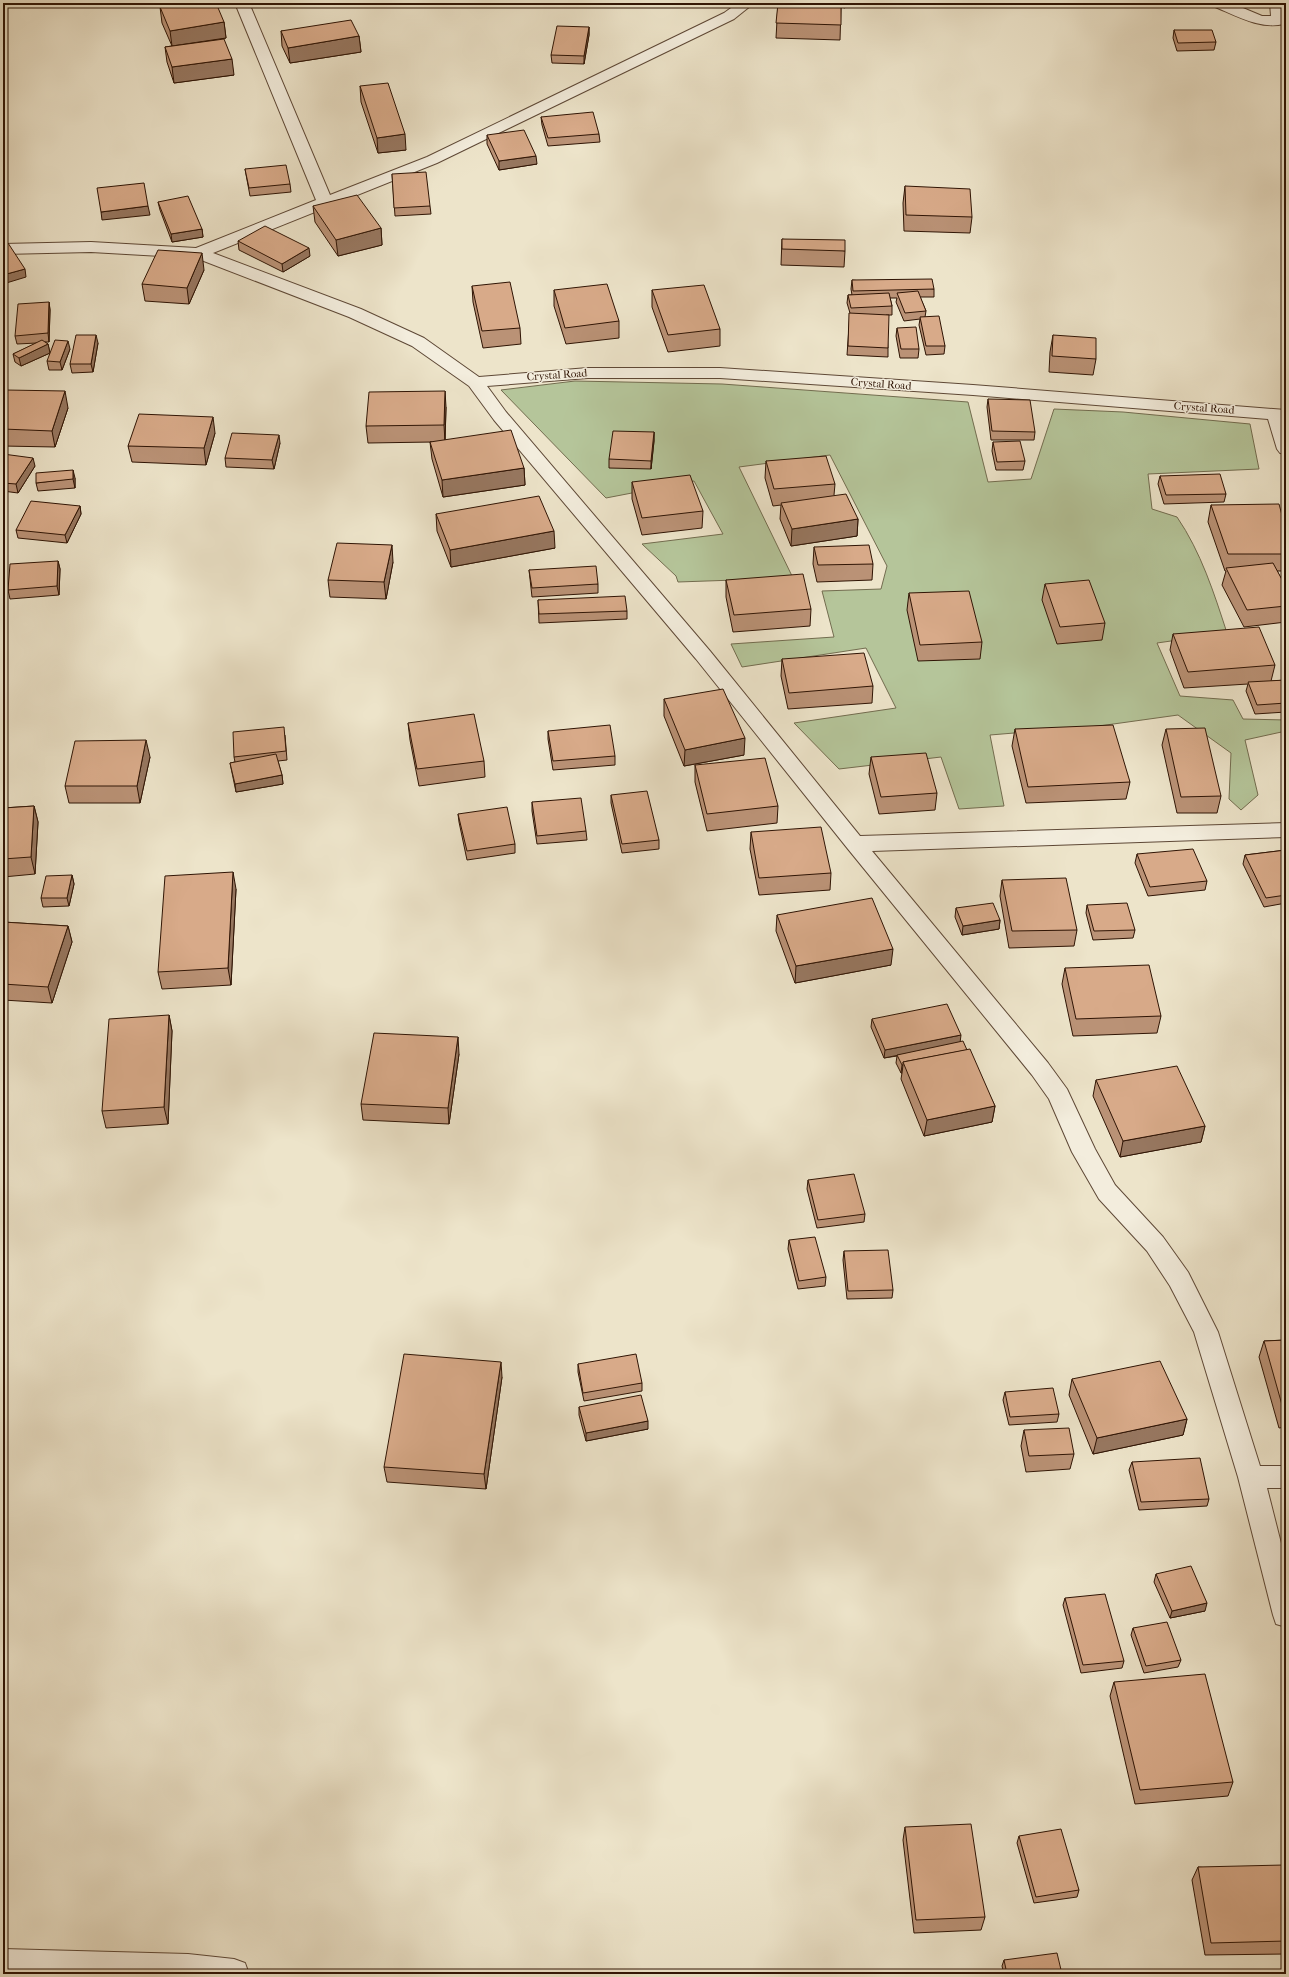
<svg xmlns="http://www.w3.org/2000/svg" width="1289" height="1977" font-family="'IM FELL French Canon',serif">
<style>
.green{fill:#b5c59a;stroke:#726c4f}
.lines{fill:none;stroke-linecap:round;stroke-linejoin:round}
.minor-casing{stroke:#5e4836;stroke-width:2}
.minor{fill:#f3eddd;fill-rule:evenodd}
.wall{fill:#ba9276;stroke:#2f1404}
.shaded-wall{fill:#977760;stroke:#2f1404}
.building{fill:#d8aa89;stroke:#2f1404}
.labels{text-anchor:middle;dominant-baseline:central;stroke-width:3;stroke-linejoin:round;paint-order:stroke}
.far-street-label{font-size:11px;fill:#2f1404;stroke:#f3eddd}
</style>
<rect width="100%" height="100%" fill="#ede4ca"/>
<filter id="stains"><feTurbulence type="fractalNoise" baseFrequency=".005" numOctaves="4"/><feColorMatrix values="0 0 0 0 .2 0 0 0 0 .09 0 0 0 0 .02 0 0 0 .5 -.17"/></filter>
<radialGradient id="worn" r=".72"><stop offset=".6" stop-color="#630" stop-opacity="0"/><stop offset="1" stop-color="#630" stop-opacity=".3"/></radialGradient>
<path class="green" d="M575 381 722 384 968 402 988 482 1031 479 1054 409 1123 412 1250 424 1259 469 1148 474 1152 509 1177 517C1201 552 1214 593 1227 633L1157 643 1180 696 1233 700 1243 719 1286 720V731L1245 740 1258 795 1241 810 1229 799 1231 753 1178 715 1099 726 990 735 1004 806 959 809 941 757 839 769 794 723 896 708 866 648 742 667 731 644 834 637 822 591 881 589 887 566 830 455 739 467 793 578 678 582 676 576 642 544 723 534 694 481 606 498 501 390Z"/>
<g class="lines">
<defs>
<g id="minor">
<path d="M235 3H249L330 195 427 157 724 13 738 3H754L734 19 437 163 213 253 361 309 424 338 479 377 588 368H720L973 385 1286 410V454L1280 453 1277 449 1268 419 973 395 720 378H588L487 386 506 412 710 651 860 836 1286 823V837L872 851 1048 1063 1067 1089 1095 1149 1115 1185 1163 1237 1188 1272 1218 1332 1260 1466H1286V1488H1267L1286 1563V1627L1276 1624 1273 1615 1238 1477 1194 1332 1170 1286 1147 1251 1099 1199 1072 1152 1049 1099 1032 1075 848 849 696 659 494 420 469 386 412 346 349 317 196 258 91 252 3 254V244L91 242 196 248 316 200Z"/>
<path d="M1211 3H1231L1262 16H1271L1270 3H1284L1286 21 1284 24C1260 30 1235 15 1213 6Z"/>
<path d="M3 1949 188 1954 234 1959 245 1963 249 1974H3Z"/>
</g>
</defs>
<use href="#minor" class="minor-casing"/>
<use href="#minor" class="minor"/>
</g>
<g class="wall">
<path d="M778 3H846L845 8 841 7 840 40 776 38Z"/>
<rect x="1120" y="3" width="33" height="2"/>
<path d="M1282 3H1286V23H1285Z"/>
<path d="M160 7 224 22 226 38 190 44 234 75 174 83 167 62 165 47 172 46 162 23Z"/>
<path d="M589 27V35L584 64 552 63 551 55Z"/>
<path d="M1174 30 1216 42 1214 50 1177 51 1173 38Z"/>
<path d="M281 31 359 36 361 52 290 63 282 46Z"/>
<path d="M360 86 406 150 378 153 361 102Z"/>
<path d="M541 117 599 134 600 142 548 146 542 125Z"/>
<path d="M487 135 537 164 499 170 487 144Z"/>
<path d="M245 169 290 184 291 192 250 196Z"/>
<path d="M392 174 430 206 431 214 395 216Z"/>
<path d="M905 186 972 217 970 233 904 231 903 203Z"/>
<path d="M158 202 202 229 203 237 172 242 160 210Z"/>
<path d="M313 206 381 228 382 245 338 256 315 222Z"/>
<path d="M782 239 845 251 844 267 781 265Z"/>
<path d="M238 241 310 256 283 272 239 250Z"/>
<path d="M204 270 189 304 145 301 142 284Z"/>
<path d="M852 280 934 289V297H920L926 311 925 317 945 346 944 354 926 355 919 325 920 319 904 321 896 302 897 298H890L892 306V315H886L888 348V357L847 355 850 313 847 303 848 295H852L851 289Z"/>
<path d="M472 286 520 328 521 344 483 348 473 302Z"/>
<path d="M554 290 619 321V338L566 344 554 306Z"/>
<path d="M652 290 720 329V346L668 352 652 307Z"/>
<path d="M49 302 50 310 49 342H45L48 344 50 353 21 366 15 362 13 354 37 343 17 344 15 336Z"/>
<path d="M897 328 919 349 918 358H900L896 336Z"/>
<path d="M1053 335 1096 359 1093 375 1049 372 1050 352Z"/>
<path d="M98 343 93 372 72 373 70 364Z"/>
<path d="M70 349 62 370H49L47 361Z"/>
<path d="M3 397 68 408 55 447 3 446Z"/>
<path d="M988 399 1035 432 1034 440H991L987 407Z"/>
<path d="M446 407 445 440 524 468 525 485 443 497 432 459 430 442H432L368 443 366 426Z"/>
<path d="M654 432V441L651 469 609 468V459Z"/>
<path d="M215 433 206 465 132 462 128 446Z"/>
<path d="M993 442 1025 461 1023 470H996L992 451Z"/>
<path d="M280 443 274 469 226 467 225 458Z"/>
<path d="M3 454 35 466 18 493 3 491Z"/>
<path d="M766 461 835 484 834 495 858 519 857 536 791 546 780 519 781 505 773 506 765 478Z"/>
<path d="M1160 476 1226 494 1224 502 1164 504 1158 484Z"/>
<path d="M75 478V488L38 491 36 483Z"/>
<path d="M632 482 703 511 702 528 642 535 632 499Z"/>
<path d="M1211 505 1286 530V571H1277L1286 587V622L1244 627 1222 585 1226 571H1225L1208 522Z"/>
<path d="M80 506 81 514 67 543 18 538 16 530Z"/>
<path d="M436 514 555 548 451 567 437 531Z"/>
<path d="M814 547 873 564 872 580 817 582 813 564Z"/>
<path d="M58 561 60 569 59 595 10 599 8 590Z"/>
<path d="M393 562 386 599 330 597 328 580Z"/>
<path d="M529 570 598 584V593L532 597Z"/>
<path d="M726 580 811 609 810 626 733 632 726 597Z"/>
<path d="M1045 584 1105 623 1102 640 1057 644 1042 600Z"/>
<path d="M909 593 982 642 980 659 918 661 907 610Z"/>
<path d="M538 600 627 611V619L539 623Z"/>
<path d="M1173 634 1275 665 1271 681 1286 680V712L1255 714 1246 691 1248 684 1184 688 1170 650Z"/>
<path d="M782 659 873 686 872 703 788 709 781 676Z"/>
<path d="M664 699 744 755 684 766 664 716Z"/>
<path d="M1286 722V750L1282 739Z"/>
<path d="M408 723 484 761 485 777 419 786 410 740Z"/>
<path d="M1015 729 1130 782 1126 799 1026 803 1012 746Z"/>
<path d="M1166 729 1221 796 1217 813H1177L1162 745Z"/>
<path d="M548 731 615 756V765L553 770 548 739Z"/>
<path d="M285 735 287 760 278 761 282 775 283 784 236 792 230 763 235 762 234 757Z"/>
<path d="M150 757 140 803H69L65 786Z"/>
<path d="M871 757 937 793 935 810 879 814 869 774Z"/>
<path d="M695 765 778 806 777 823 707 831 695 782Z"/>
<path d="M611 795 659 840V849L622 853 611 803Z"/>
<path d="M532 802 586 831 587 840 537 844 532 811Z"/>
<path d="M34 806 38 822 35 874 3 877V808Z"/>
<path d="M458 814 515 844V853L467 860 459 822Z"/>
<path d="M751 832 831 873 830 890 759 895 750 849Z"/>
<path d="M1286 850V903L1264 907 1243 864 1245 855Z"/>
<path d="M1137 854 1207 881 1205 890 1148 896 1135 863Z"/>
<path d="M72 875 74 884 69 906 43 907 41 898Z"/>
<path d="M1002 880 1077 930 1074 946 1009 948 1000 896Z"/>
<path d="M236 889 231 985 162 989 158 972Z"/>
<path d="M1087 905 1135 930 1133 938 1093 940 1086 913Z"/>
<path d="M956 908 1000 920 999 929 962 935 955 917Z"/>
<path d="M777 915 891 965 795 983 776 931Z"/>
<path d="M3 922 68 926 72 942 52 1003 3 1000Z"/>
<path d="M1065 968 1161 1016 1157 1033 1073 1036 1062 984Z"/>
<path d="M169 1015 172 1031 168 1124 106 1128 102 1111Z"/>
<path d="M872 1019 960 1042 967 1050 995 1106 992 1122 924 1136 901 1079 902 1073H901L896 1063 897 1056 884 1058 871 1027Z"/>
<path d="M459 1054 449 1124 363 1120 361 1104Z"/>
<path d="M1096 1080 1205 1126 1201 1142 1120 1157 1093 1096Z"/>
<path d="M808 1180 865 1214 864 1222 817 1228 807 1189Z"/>
<path d="M789 1240 826 1277 825 1286 798 1289 788 1249Z"/>
<path d="M844 1251 893 1290 892 1298 847 1299 843 1260Z"/>
<path d="M1286 1340V1427L1279 1428 1259 1357 1264 1341Z"/>
<path d="M578 1364 642 1383V1391L584 1401 578 1372Z"/>
<path d="M502 1377 486 1489 387 1482 384 1467Z"/>
<path d="M1072 1379 1187 1419 1183 1435 1093 1454 1069 1395Z"/>
<path d="M1005 1392 1059 1414 1057 1422 1009 1425 1003 1400Z"/>
<path d="M579 1407 648 1429 586 1441 579 1415Z"/>
<path d="M1024 1430 1074 1454 1070 1469 1026 1472 1021 1446Z"/>
<path d="M1132 1462 1209 1499 1207 1506 1139 1510 1129 1470Z"/>
<path d="M1156 1574 1205 1611 1170 1618 1154 1582Z"/>
<path d="M1065 1598 1124 1661 1122 1668 1081 1673 1063 1605Z"/>
<path d="M1133 1628 1181 1660 1178 1667 1144 1673 1131 1635Z"/>
<path d="M1114 1682 1233 1782 1228 1796 1135 1804 1110 1696Z"/>
<path d="M905 1827 985 1917 981 1930 914 1933 903 1840Z"/>
<path d="M1019 1836 1079 1890 1077 1897 1034 1903 1017 1843Z"/>
<path d="M1198 1867 1286 1876V1954L1205 1955 1192 1880Z"/>
<path d="M1004 1960 1062 1974H1004L1002 1966Z"/>
</g>
<g class="shaded-wall">
<path d="M224 22 226 38 172 46 170 31Z"/>
<path d="M589 27V35L584 64V56Z"/>
<path d="M359 36 361 52 290 63 288 48Z"/>
<path d="M232 59 234 75 174 83 172 67Z"/>
<path d="M405 134 406 150 378 153 377 138Z"/>
<path d="M536 156 537 164 499 170V161Z"/>
<path d="M148 206 150 215 102 220 101 212Z"/>
<path d="M381 228 382 245 338 256 336 240Z"/>
<path d="M202 229 203 237 172 242 171 234Z"/>
<path d="M309 248 310 256 283 272 282 264Z"/>
<path d="M202 253 204 270 189 304 187 288Z"/>
<path d="M25 269 26 277 3 284V275Z"/>
<path d="M49 302 50 310 49 342 48 333Z"/>
<path d="M96 335 98 343 93 372 91 364Z"/>
<path d="M68 341 70 349 62 370 60 362Z"/>
<path d="M48 344 50 353 21 366 19 358Z"/>
<path d="M65 391 68 408 55 447 52 431Z"/>
<path d="M445 391 446 407 445 442 444 425Z"/>
<path d="M213 417 215 433 206 465 204 448Z"/>
<path d="M654 432V441L651 469V461Z"/>
<path d="M279 435 280 443 274 469 272 460Z"/>
<path d="M33 458 35 466 18 493 16 484Z"/>
<path d="M524 468 525 485 443 497 442 480Z"/>
<path d="M73 470 75 478V488L73 479Z"/>
<path d="M80 506 81 514 67 543 65 535Z"/>
<path d="M858 519 857 536 791 546 792 529Z"/>
<path d="M554 531 555 548 451 567 450 550Z"/>
<path d="M392 545 393 562 386 599 384 582Z"/>
<path d="M58 561 60 569 59 595 57 586Z"/>
<path d="M745 738 744 755 684 766 685 750Z"/>
<path d="M146 740 150 757 140 803 137 786Z"/>
<path d="M282 775 283 784 236 792 235 784Z"/>
<path d="M34 806 38 822 35 874 31 857Z"/>
<path d="M233 872 236 889 231 985 228 968Z"/>
<path d="M72 875 74 884 69 906 67 898Z"/>
<path d="M1000 920 999 929 962 935 963 926Z"/>
<path d="M68 926 72 942 52 1003 48 987Z"/>
<path d="M893 949 891 965 795 983 796 966Z"/>
<path d="M169 1015 172 1031 168 1124 164 1107Z"/>
<path d="M961 1035 960 1043 884 1058 885 1050Z"/>
<path d="M458 1037 459 1054 449 1124 448 1108Z"/>
<path d="M902 1065H903L902 1073H901Z"/>
<path d="M995 1106 992 1122 924 1136 927 1120Z"/>
<path d="M1205 1126 1201 1142 1120 1157 1123 1141Z"/>
<path d="M501 1362 502 1377 486 1489 484 1474Z"/>
<path d="M1187 1419 1183 1435 1093 1454 1097 1438Z"/>
<path d="M648 1421V1429L586 1441V1433Z"/>
<path d="M1207 1603 1205 1611 1170 1618 1172 1611Z"/>
</g>
<g class="building">
<path d="M188 3H216L224 22 170 31 160 7Z"/>
<path d="M778 3H841V25L776 23Z"/>
<path d="M1285 3H1286V11Z"/>
<path d="M351 20 359 36 288 48 281 31Z"/>
<path d="M557 26 589 27 584 56 551 55Z"/>
<path d="M1174 30H1212L1216 42 1178 43Z"/>
<path d="M224 39 232 59 172 67 165 47Z"/>
<path d="M388 83 405 134 377 138 360 86Z"/>
<path d="M593 112 599 134 548 138 541 117Z"/>
<path d="M524 130 536 156 499 161 487 135Z"/>
<path d="M286 165 290 184 249 188 245 169Z"/>
<path d="M426 172 430 206 394 208 392 174Z"/>
<path d="M144 183 148 206 101 212 97 188Z"/>
<path d="M905 186 970 189 972 217 906 215Z"/>
<path d="M357 195 381 228 336 240 313 206Z"/>
<path d="M188 196 202 229 171 234 158 202Z"/>
<path d="M265 226 309 248 282 264 238 241Z"/>
<path d="M782 239 845 240V251L782 249Z"/>
<path d="M8 243 25 269 3 275V244Z"/>
<path d="M158 250 202 253 187 288 142 284Z"/>
<path d="M932 279 934 289 853 291 852 280Z"/>
<path d="M510 282 520 328 482 331 472 286Z"/>
<path d="M607 284 619 321 565 328 554 290Z"/>
<path d="M704 285 720 329 668 335 652 290Z"/>
<path d="M918 291 926 311 905 313 897 293Z"/>
<path d="M889 293 892 306 851 308 848 295Z"/>
<path d="M49 302 48 333 15 336 18 304Z"/>
<path d="M849 313 889 315 888 348 848 346Z"/>
<path d="M939 316 945 346H926L920 317Z"/>
<path d="M916 327 919 349H901L897 328Z"/>
<path d="M76 335H96L91 364H70Z"/>
<path d="M1053 335 1096 338V359L1052 356Z"/>
<path d="M42 340 48 344 19 358 13 354Z"/>
<path d="M55 340 68 341 60 362 47 361Z"/>
<path d="M6 390 65 391 52 431 3 429V397Z"/>
<path d="M445 391 444 425 366 426 369 392Z"/>
<path d="M988 399 1030 400 1035 432 992 431Z"/>
<path d="M139 414 213 417 204 448 128 446Z"/>
<path d="M511 430 524 468 442 480 430 442Z"/>
<path d="M613 431 654 432 651 461 609 459Z"/>
<path d="M232 433 279 435 272 460 225 458Z"/>
<path d="M1020 441 1025 461 997 462 993 442Z"/>
<path d="M3 454 33 458 16 484 3 483Z"/>
<path d="M826 456 835 484 774 489 766 461Z"/>
<path d="M73 470V479L36 483V473Z"/>
<path d="M1220 474 1226 494 1166 495 1160 476Z"/>
<path d="M690 475 703 511 642 518 632 482Z"/>
<path d="M846 494 858 519 792 529 781 503Z"/>
<path d="M539 496 554 531 450 550 436 514Z"/>
<path d="M31 501 80 506 65 535 16 530Z"/>
<path d="M1279 504 1286 530V554H1228L1211 505Z"/>
<path d="M337 543 392 545 384 582 328 580Z"/>
<path d="M869 545 873 564 818 565 814 547Z"/>
<path d="M58 561 57 586 8 590 10 564Z"/>
<path d="M1273 563 1286 587V606L1247 610 1226 568Z"/>
<path d="M596 566 598 584 532 588 529 570Z"/>
<path d="M803 574 811 609 734 615 726 580Z"/>
<path d="M1089 580 1105 623 1060 627 1045 584Z"/>
<path d="M969 591 982 642 920 645 909 593Z"/>
<path d="M625 596 627 611 539 614 538 600Z"/>
<path d="M1259 627 1275 665 1188 672 1173 634Z"/>
<path d="M864 653 873 686 789 693 782 659Z"/>
<path d="M1286 680V703L1257 705 1248 682Z"/>
<path d="M723 689 745 738 685 750 664 699Z"/>
<path d="M474 714 484 761 417 769 408 723Z"/>
<path d="M610 725 615 756 553 761 548 731Z"/>
<path d="M1113 725 1130 782 1028 787 1015 729Z"/>
<path d="M284 727 286 751 234 757 233 732Z"/>
<path d="M1205 728 1221 796 1181 797 1166 729Z"/>
<path d="M146 740 137 786H65L75 741Z"/>
<path d="M926 753 937 793 881 797 871 757Z"/>
<path d="M276 754 282 775 235 784 230 763Z"/>
<path d="M765 758 778 806 707 814 695 765Z"/>
<path d="M647 791 659 840 622 844 611 795Z"/>
<path d="M581 798 586 831 537 836 532 802Z"/>
<path d="M34 806 31 857 3 859V808Z"/>
<path d="M507 807 515 844 467 851 458 814Z"/>
<path d="M821 827 831 873 759 878 751 832Z"/>
<path d="M1193 849 1207 881 1150 887 1137 854Z"/>
<path d="M1286 850V895L1266 898 1245 855Z"/>
<path d="M233 872 228 968 158 972 165 876Z"/>
<path d="M72 875 67 898H41L46 876Z"/>
<path d="M1066 878 1077 930 1012 931 1002 880Z"/>
<path d="M872 898 893 949 796 966 777 915Z"/>
<path d="M993 903 1000 920 963 926 956 908Z"/>
<path d="M1127 903 1135 930 1094 931 1087 905Z"/>
<path d="M3 922 68 926 48 987 3 984Z"/>
<path d="M1149 965 1161 1016 1076 1019 1065 968Z"/>
<path d="M947 1004 961 1035 885 1050 872 1019Z"/>
<path d="M169 1015 164 1107 102 1111 109 1019Z"/>
<path d="M374 1033 458 1037 448 1108 361 1104Z"/>
<path d="M963 1041 967 1050 903 1062V1065H902L897 1055Z"/>
<path d="M970 1049 995 1106 927 1120 903 1062Z"/>
<path d="M1177 1066 1205 1126 1123 1141 1096 1080Z"/>
<path d="M854 1174 865 1214 818 1220 808 1180Z"/>
<path d="M815 1237 826 1277 799 1281 789 1240Z"/>
<path d="M888 1250 893 1290 848 1291 844 1251Z"/>
<path d="M1286 1340V1412H1284L1264 1341Z"/>
<path d="M404 1354 501 1362 484 1474 384 1467Z"/>
<path d="M636 1354 642 1383 583 1393 578 1364Z"/>
<path d="M1160 1361 1187 1419 1097 1438 1072 1379Z"/>
<path d="M1053 1388 1059 1414 1010 1417 1005 1392Z"/>
<path d="M641 1395 648 1421 586 1433 579 1407Z"/>
<path d="M1069 1428 1074 1454 1029 1456 1024 1430Z"/>
<path d="M1200 1458 1209 1499 1141 1502 1132 1462Z"/>
<path d="M1191 1566 1207 1603 1172 1611 1156 1574Z"/>
<path d="M1105 1594 1124 1661 1083 1665 1065 1598Z"/>
<path d="M1167 1622 1181 1660 1146 1666 1133 1628Z"/>
<path d="M1205 1674 1233 1782 1140 1790 1114 1682Z"/>
<path d="M971 1824 985 1917 916 1920 905 1827Z"/>
<path d="M1061 1829 1079 1890 1036 1897 1019 1836Z"/>
<path d="M1284 1865 1286 1876V1941L1211 1943 1198 1867Z"/>
<path d="M1057 1953 1062 1974H1007L1004 1960Z"/>
</g>
<g class="labels">
<g class="far-street-label">
<text transform="translate(557 375) rotate(-4)">Crystal Road</text>
<text transform="translate(881 384) rotate(4)">Crystal Road</text>
<text transform="translate(1204 408) rotate(4)">Crystal Road</text>
</g>
</g>
<rect width="1289" height="1977" fill="none" stroke="#ede4ca" stroke-width="16"/>
<rect x="4" y="4" width="1281" height="1969" fill="none" stroke="#2f1404" stroke-width="2"/>
<rect x="8" y="8" width="1273" height="1961" fill="none" stroke="#2f1404"/>
<rect width="100%" height="100%" filter="url(#stains)"/>
<rect width="100%" height="100%" fill="url(#worn)"/>
</svg>
